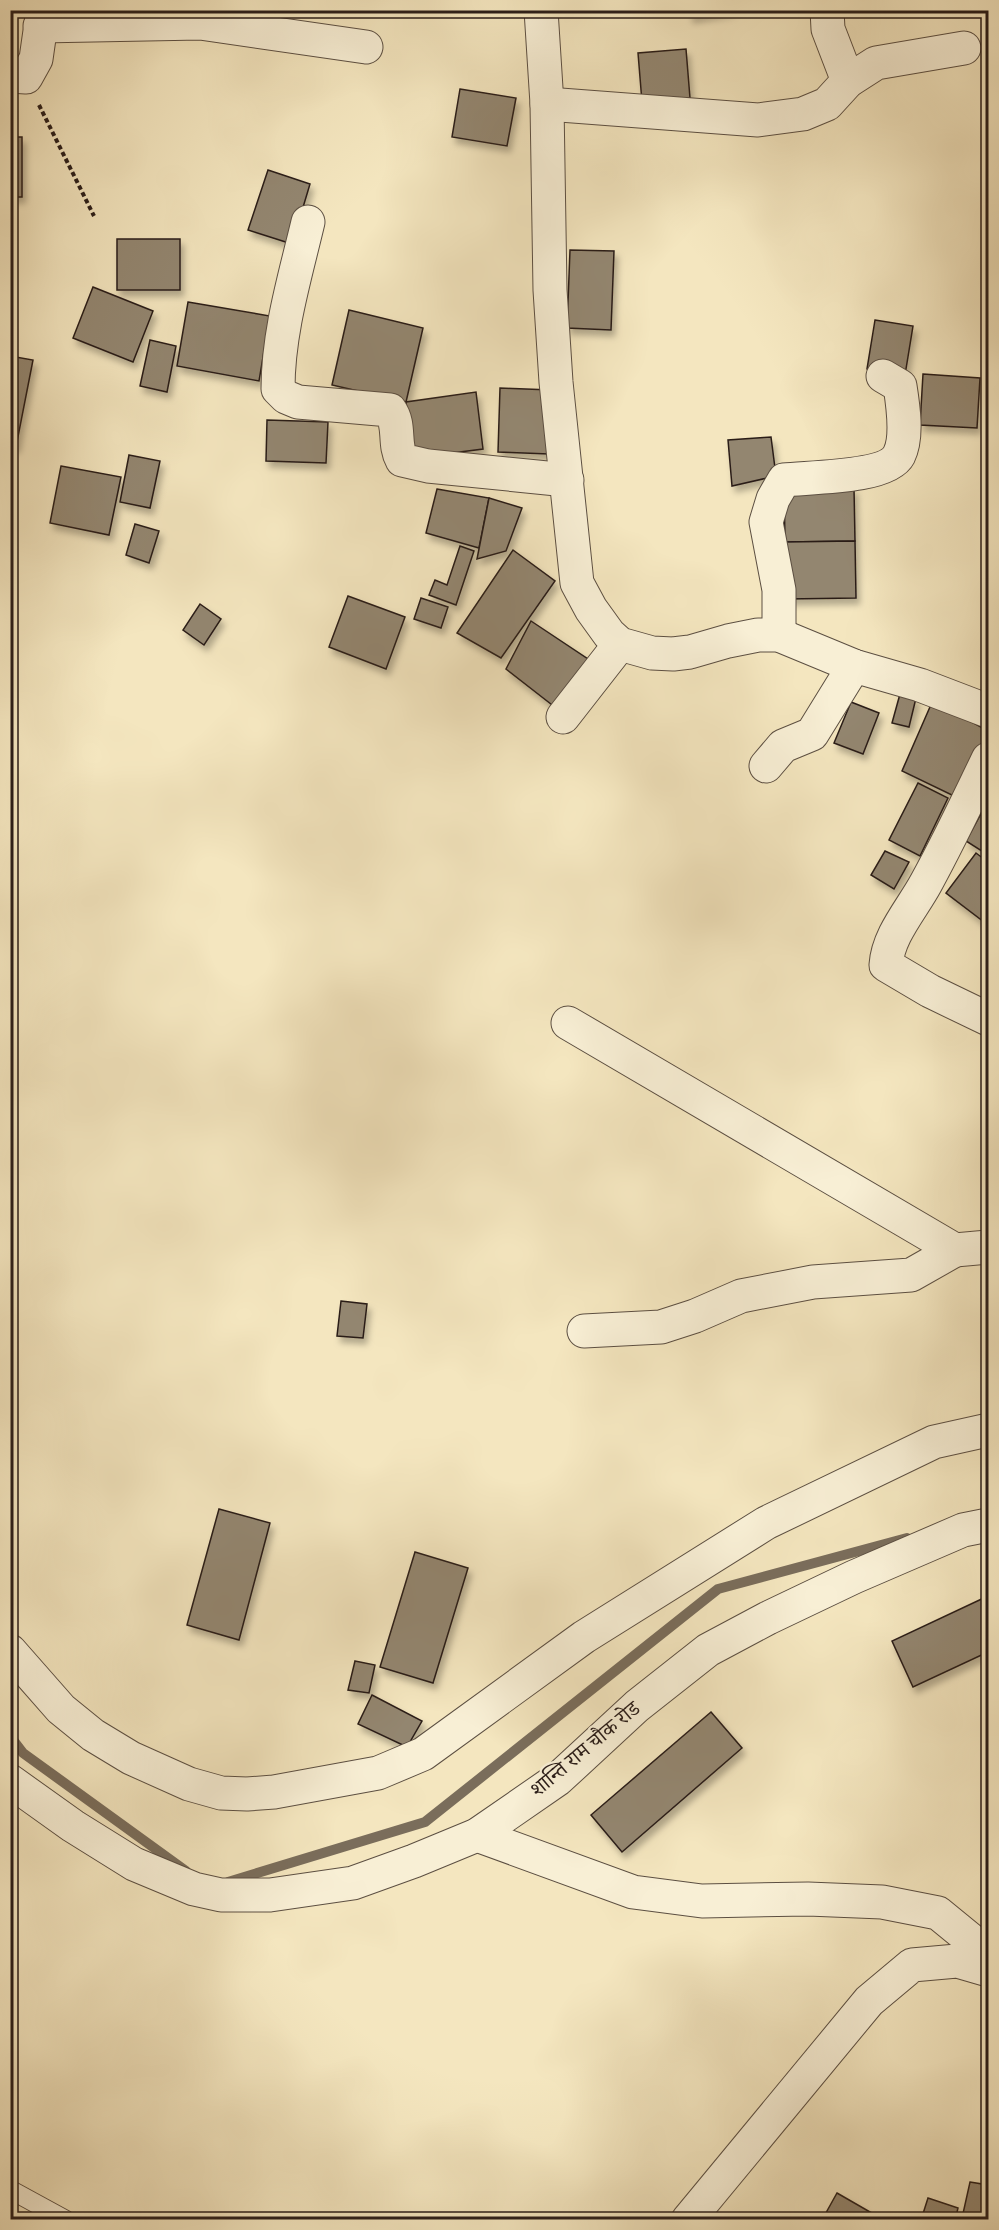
<svg xmlns="http://www.w3.org/2000/svg" width="999" height="2230" font-family="'IM FELL English','Noto Serif Devanagari',serif">
<style>
.lines{fill:none;stroke-linecap:round;stroke-linejoin:round}
.stream{stroke:#7a6d5b;stroke-width:10}
.building{fill:#93866f;stroke:#2a1d19;stroke-width:1.5;filter:url(#shadow)}
.lane-casing{stroke:#5c4f42;stroke-width:20}
.street-casing{stroke:#5c4f42;stroke-width:35}
.path{stroke:#2a1d19;stroke-width:4;stroke-dasharray:4.5 3;stroke-linecap:butt}
.lane{stroke:#f8efd5;stroke-width:18}
.street{stroke:#f8efd5;stroke-width:33}
.labels{text-anchor:middle;dominant-baseline:central;stroke-width:4.5;stroke-linejoin:round;paint-order:stroke}
.street-label{font-size:21px;fill:#2a1d19;stroke:#f8efd5}
</style>
<defs>
<filter id="shadow"><feDropShadow dx="3.5" dy="6" stdDeviation="3" flood-color="#0004"/></filter>
</defs>
<rect width="100%" height="100%" fill="#f4e6bf"/>
<filter id="stains"><feTurbulence type="fractalNoise" baseFrequency=".00333" numOctaves="4"/><feColorMatrix values="0 0 0 0 .2 0 0 0 0 .09 0 0 0 0 .02 0 0 0 .5 -.17"/></filter>
<radialGradient id="worn" r=".72"><stop offset=".6" stop-color="#630" stop-opacity="0"/><stop offset="1" stop-color="#630" stop-opacity=".3"/></radialGradient>
<g class="lines">
<g class="stream">
<path d="M10 1736 23 1753 186 1871"/>
<path d="M228 1882 425 1822 718 1589 907 1538"/>
</g>
</g>
<g class="building">
<path d="M689 10H731L690 17Z"/>
<path d="M686 49 690 98 642 102 638 53Z"/>
<path d="M460 89 516 98 507 146 452 137Z"/>
<rect x="10" y="137" width="12" height="60"/>
<path d="M268 170 310 184 292 244 248 230Z"/>
<rect x="117" y="239" width="63" height="51"/>
<path d="M570 250 614 251 611 330 567 328Z"/>
<path d="M93 287 153 311 133 362 73 338Z"/>
<path d="M188 302 270 316 259 381 177 366Z"/>
<path d="M349 310 423 328 406 402 332 385Z"/>
<path d="M875 320 913 326 905 375 867 369Z"/>
<path d="M150 340 176 346 167 392 140 386Z"/>
<path d="M10 356 33 360 16 447 10 446Z"/>
<path d="M923 374 980 378 977 428 920 425Z"/>
<path d="M500 388 551 390 549 454 498 452Z"/>
<path d="M476 392 483 449 413 458 406 402Z"/>
<path d="M267 420 328 422 326 463 266 461Z"/>
<path d="M771 437 776 476 732 486 728 440Z"/>
<path d="M129 455 160 461 150 508 120 502Z"/>
<path d="M61 466 121 477 109 535 50 523Z"/>
<path d="M854 488 855 541 785 542 784 489Z"/>
<path d="M437 489 489 498 479 548 426 533Z"/>
<path d="M489 498 522 508 506 551 477 559Z"/>
<path d="M135 524 159 531 149 563 126 555Z"/>
<path d="M855 541 856 598 786 599 785 542Z"/>
<path d="M460 546 474 551 456 605 429 595 435 580 447 585Z"/>
<path d="M513 550 555 581 501 658 457 633Z"/>
<path d="M348 596 405 617 386 669 329 647Z"/>
<path d="M421 598 448 607 441 628 414 619Z"/>
<path d="M200 604 221 619 204 645 183 630Z"/>
<path d="M531 621 588 659 556 708 506 669Z"/>
<path d="M900 694 916 698 909 727 892 723Z"/>
<path d="M933 700 988 731V735L956 797 902 771Z"/>
<path d="M851 702 879 713 863 754 834 743Z"/>
<path d="M918 783 948 798 920 856 889 840Z"/>
<path d="M988 801V855L966 841Z"/>
<path d="M885 851 909 862 894 889 871 875Z"/>
<path d="M976 853 988 862V925L946 893Z"/>
<path d="M341 1301 367 1304 363 1338 337 1336Z"/>
<path d="M219 1509 270 1523 239 1640 187 1625Z"/>
<path d="M415 1552 468 1568 433 1683 380 1667Z"/>
<path d="M988 1596V1652L913 1687 892 1641Z"/>
<path d="M355 1661 375 1665 369 1693 348 1690Z"/>
<path d="M372 1695 422 1721 407 1747 358 1724Z"/>
<path d="M711 1712 742 1748 622 1852 591 1815Z"/>
<path d="M970 2182 988 2185V2220L962 2218Z"/>
<path d="M837 2193 884 2220H822Z"/>
<path d="M928 2198 958 2208 955 2220H921Z"/>
</g>
<g class="lines">
<defs>
<path id="lane" d="M11 2190 66 2220"/>
<g id="street">
<path d="M541 10 547 104 550 290 556 382 577 583 591 609 609 634 620 644 652 653 673 654 690 652 728 641 758 635H779L854 666 920 685 988 711"/>
<path d="M827 10 828 29 848 81"/>
<path d="M40 26 200 23 366 47"/>
<path d="M10 76 26 77 36 59 43 10"/>
<path d="M547 104 758 120 803 114 827 104 848 81 876 63 964 48"/>
<path d="M308 222C295 277 278 332 278 389L286 397 298 402 390 410C401 425 393 444 402 460L428 466 567 480"/>
<path d="M779 635V590L766 522 773 499 784 480C810 477 887 478 899 455 908 437 903 405 900 386L883 376"/>
<path d="M563 717 620 644"/>
<path d="M988 759C968 801 948 843 926 883 912 909 888 935 886 965L930 991 988 1019"/>
<path d="M766 766 783 746 812 734 854 666"/>
<path d="M568 1023 955 1250 988 1247"/>
<path d="M584 1331 661 1327 695 1316 741 1296 813 1282 911 1275 955 1250"/>
<path d="M10 1651 61 1709 93 1735 131 1758 189 1784 221 1793 247 1794 274 1792 378 1773 423 1754 584 1637 766 1523 934 1442 988 1430"/>
<path d="M10 1781 73 1826 134 1864 194 1889 221 1895H270L353 1883 414 1861 477 1835 558 1779 637 1706 708 1650 768 1618 854 1577 963 1530 988 1525"/>
<path d="M477 1835 633 1892 702 1901 808 1899 882 1902 938 1913 971 1940 988 1963"/>
<path d="M688 2220 869 2001 912 1965 957 1961 988 1970"/>
</g>
</defs>
<use href="#lane" class="lane-casing"/>
<use href="#street" class="street-casing"/>
<path class="path" d="M39 105 94 216"/>
<use href="#lane" class="lane"/>
<use href="#street" class="street"/>
</g>
<g class="labels">
<g class="street-label">
<text transform="translate(586 1750) rotate(-40)">शान्ति राम चौक रोड</text>
</g>
</g>
<rect width="999" height="2230" fill="none" stroke="#f4e6bf" stroke-width="36"/>
<rect x="12" y="12" width="975" height="2206" fill="none" stroke="#2a1d19" stroke-width="3"/>
<rect x="18" y="18" width="963" height="2194" fill="none" stroke="#2a1d19" stroke-width="1.5"/>
<rect width="100%" height="100%" filter="url(#stains)"/>
<rect width="100%" height="100%" fill="url(#worn)"/>
</svg>
